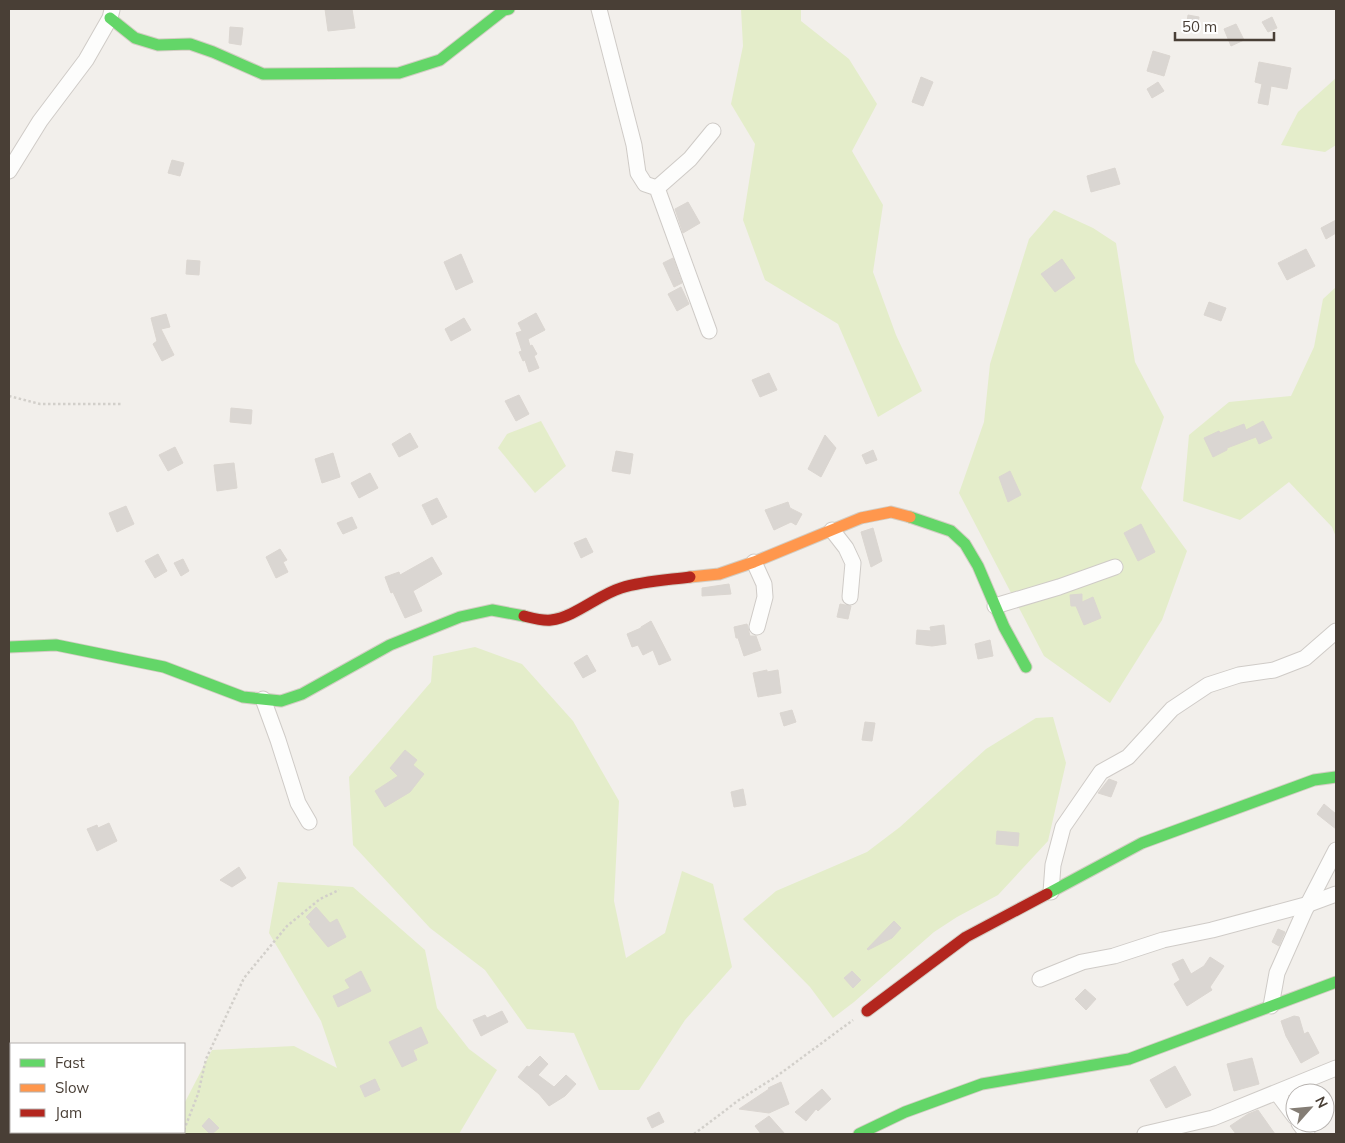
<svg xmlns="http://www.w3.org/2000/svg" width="1345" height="1143" font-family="Mulish,sans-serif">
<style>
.green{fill:#e4edca}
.building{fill:#dad6d2;stroke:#dbd6d1}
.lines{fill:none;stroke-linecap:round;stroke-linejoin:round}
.street-casing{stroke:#cfcbc7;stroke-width:17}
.fast-casing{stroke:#d3cdc3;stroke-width:13}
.slow-casing{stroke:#d3cdc3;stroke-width:13}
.jam-casing{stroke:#d3cdc3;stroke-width:13}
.path{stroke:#d2cfca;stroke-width:2.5;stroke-dasharray:2.5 2.5;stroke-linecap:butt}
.street{stroke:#fdfdfc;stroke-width:15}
.fast{stroke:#63d668;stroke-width:11}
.slow{stroke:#ff974d;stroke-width:11}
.jam{stroke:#b3261e;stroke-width:11}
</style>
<rect width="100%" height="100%" fill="#f2efeb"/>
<g class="green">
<path d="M741 9H801V21L849 59 877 104 852 151 883 205 873 272 896 335 922 391 878 417 838 324 765 280 743 220 755 144 731 104 743 46Z"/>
<path d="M1336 78V145L1325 152 1281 145 1298 112Z"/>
<path d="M1054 210 1093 228 1116 243 1135 362 1164 417 1141 488 1187 551 1162 620 1110 703 1044 656 959 493 984 422 990 364 1029 239Z"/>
<path d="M1336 287V537L1332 527 1289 482 1240 520 1183 501 1189 435 1229 402 1291 396 1314 347 1323 299Z"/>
<path d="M541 421 566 466 535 493 498 448 507 434Z"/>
<path d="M475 647 522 664 573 721 619 801 614 901 626 958 665 933 682 871 713 884 732 967 685 1020 639 1090H599L574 1033 527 1029 485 970 430 928 353 845 349 777 431 682 433 656Z"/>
<path d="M1053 717 1066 763 1048 841 998 895 957 917 934 932 854 1002 833 1018 810 987 743 919 776 891 867 852 900 827 986 749 1036 718Z"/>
<path d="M278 882 353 887 425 950 437 1008 469 1049 497 1070 459 1134H176L177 1132H184V1104L212 1050 294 1046 337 1068 321 1021 269 933Z"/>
</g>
<g class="building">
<path d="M325 9H352L355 28 328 31Z"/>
<path d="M1188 15 1199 17 1197 30 1186 28Z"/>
<path d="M1272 17 1277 28 1268 32 1262 22Z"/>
<path d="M1236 24 1244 40 1231 46 1224 29Z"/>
<path d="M230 27 243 28 241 45 229 43Z"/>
<path d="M1153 51 1170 56 1164 76 1147 71Z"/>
<path d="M1259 62 1291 68 1287 89 1271 86 1268 105 1258 103 1262 84 1255 82Z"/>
<path d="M921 77 933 82 923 106 912 102Z"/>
<path d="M1158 82 1164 91 1152 98 1147 89Z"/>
<path d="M172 160 184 163 180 176 168 173Z"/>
<path d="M1115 168 1120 184 1091 192 1087 176Z"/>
<path d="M688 202 700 223 683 233 675 209Z"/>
<path d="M1336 220V233L1326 239 1321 228Z"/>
<path d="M1306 249 1315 266 1287 280 1278 263Z"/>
<path d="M461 254 473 282 456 290 444 262Z"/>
<path d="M673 258 682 283 674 287 663 263Z"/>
<path d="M1062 259 1075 278 1055 292 1041 274Z"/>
<path d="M187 260 200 261 199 275 186 274Z"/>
<path d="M681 287 689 304 677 311 668 294Z"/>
<path d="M1209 302 1226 308 1221 321 1204 315Z"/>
<path d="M536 313 545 330 528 339 530 346 532 345 537 354 534 356 539 368 529 372 525 360 523 361 519 352 522 351 516 333 522 331 518 323Z"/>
<path d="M166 314 170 327 161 329 174 355 162 361 153 344 157 341 151 318Z"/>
<path d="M464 318 471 330 451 341 445 329Z"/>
<path d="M769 373 777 390 760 397 752 380Z"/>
<path d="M519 395 529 414 516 421 505 401Z"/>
<path d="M231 408 252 410 251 424 230 422Z"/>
<path d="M1263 421 1272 438 1259 444 1256 437 1227 448V450L1213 457 1204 438 1219 431 1220 433 1244 424 1246 430Z"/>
<path d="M410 433 418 447 399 457 392 444Z"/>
<path d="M825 435 836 448 821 477 808 469Z"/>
<path d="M175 447 183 463 168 471 159 455Z"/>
<path d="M873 450 877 460 866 464 862 455Z"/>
<path d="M616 451 633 454 630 474 612 471Z"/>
<path d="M333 453 340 477 322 483 315 459Z"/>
<path d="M234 463 237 488 217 491 214 465Z"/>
<path d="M1010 471 1021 495 1008 502 999 477Z"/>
<path d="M370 473 378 488 359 498 351 483Z"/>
<path d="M437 498 447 517 432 525 422 505Z"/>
<path d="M788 502 790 508 802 514 796 525 791 522 774 530 765 510Z"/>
<path d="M126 506 134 524 117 532 109 513Z"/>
<path d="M352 517 357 528 343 534 337 523Z"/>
<path d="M1141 524 1155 552 1138 561 1124 533Z"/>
<path d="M873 528 882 561 871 567 861 532Z"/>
<path d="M586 538 593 552 581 558 574 543Z"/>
<path d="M280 549 287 560 283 562 288 572 276 578 266 557Z"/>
<path d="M158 554 167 571 155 578 145 561Z"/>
<path d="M432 557 442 574 413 591 422 611 405 618 393 592 391 593 385 577 399 572 400 575Z"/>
<path d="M183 559 189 571 181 576 174 563Z"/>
<path d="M729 584 731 594 702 596V588Z"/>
<path d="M1082 594V602L1093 597 1101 618 1084 625 1076 606H1071L1070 595Z"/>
<path d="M840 604 851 606 848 619 837 617Z"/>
<path d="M651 621 671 660 659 665 653 650 643 655 638 645 632 647 627 634 641 628V627Z"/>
<path d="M747 624 750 636H756L761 650 744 656 738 638H736L734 627Z"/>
<path d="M944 625 946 644 932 646 916 644 917 630 931 631 930 627Z"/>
<path d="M990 640 993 656 978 659 975 644Z"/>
<path d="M587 655 596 671 583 678 574 663Z"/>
<path d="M767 670V672L778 670 781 693 758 697 753 673Z"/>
<path d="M792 710 796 722 784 726 780 713Z"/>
<path d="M865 722 875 723 872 741 862 740Z"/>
<path d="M405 750 417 760 413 765 424 774 410 792 385 807 375 791 398 776 390 768Z"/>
<path d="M1109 779 1117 782 1111 797 1098 793Z"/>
<path d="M743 789 746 805 734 807 731 792Z"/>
<path d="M1324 804 1336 814V829L1317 814Z"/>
<path d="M109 823 117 841 97 851 87 829 97 825 98 828Z"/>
<path d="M997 831 1019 833 1018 846 996 844Z"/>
<path d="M239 867 246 878 232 887 220 880Z"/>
<path d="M316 907 330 923 337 919 346 937 328 947 309 924 311 922 306 917Z"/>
<path d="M894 921 901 928 892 938 868 950 867 949Z"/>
<path d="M1278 929 1285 932 1279 946 1272 942Z"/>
<path d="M1210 957 1224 966 1210 987 1212 990 1187 1006 1174 984 1180 980 1172 964 1183 959 1191 974 1204 966Z"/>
<path d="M361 971 371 991 338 1007 333 996 350 988 345 980Z"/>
<path d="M852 971 861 980 853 988 844 978Z"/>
<path d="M1085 989 1096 999 1086 1010 1075 999Z"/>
<path d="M502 1011 508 1022 481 1036 473 1020 485 1015 487 1018Z"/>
<path d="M1294 1016 1299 1017 1304 1034 1308 1032 1319 1053 1301 1063 1286 1036 1281 1021Z"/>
<path d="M421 1027 428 1043 413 1050 417 1060 402 1067 389 1042Z"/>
<path d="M540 1056 548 1064 538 1075 554 1087 566 1075 576 1084 565 1096 549 1106 539 1094 518 1077 527 1066 529 1067Z"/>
<path d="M1252 1058 1259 1084 1234 1091 1227 1064Z"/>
<path d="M1175 1066 1191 1095 1166 1108 1150 1080Z"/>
<path d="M375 1079 380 1090 365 1097 360 1086Z"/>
<path d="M781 1082 789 1104 769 1113 739 1109 769 1089 768 1088Z"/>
<path d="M822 1089 831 1099 818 1111 816 1109 806 1121 795 1112Z"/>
<path d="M1258 1110 1275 1134H1236L1230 1126 1248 1114Z"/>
<path d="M659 1112 664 1122 652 1128 647 1118Z"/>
<path d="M769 1116 785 1134H761L755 1126Z"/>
<path d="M209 1118 219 1128 212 1134H210L202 1126Z"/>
</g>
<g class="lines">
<defs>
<g id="street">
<path d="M599 9 634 145 638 173 645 184 657 188 709 331"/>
<path d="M9 171 40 121 86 60 110 18 112 10"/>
<path d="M657 188 690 159 713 131"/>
<path d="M832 530 846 548 853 563 850 597"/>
<path d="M754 562 764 584 765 597 757 627"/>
<path d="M995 606 1059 587 1115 567"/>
<path d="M263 699 278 740 298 803 309 822"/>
<path d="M1051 892 1053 865 1063 827 1101 772 1128 757 1172 709 1208 685 1239 675 1274 670 1305 658 1336 631"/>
<path d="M1040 979 1082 962 1114 956 1163 940 1212 930 1309 904 1336 894"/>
<path d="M1271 1006 1277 973 1305 910 1336 850"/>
<path d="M1277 1093 1295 1117"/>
<path d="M1299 1123 1307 1134"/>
<path d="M1145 1134 1213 1118 1336 1068"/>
</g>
<g id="fast">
<path d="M110 18 135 38 158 45 190 44 213 52 263 74 399 73 440 60 504 10 509 9"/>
<path d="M910 517 951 531 965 544 978 566 1004 627 1026 667"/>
<path d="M9 647 56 645 164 667 243 697 281 701 302 694 390 645 460 617 492 610 524 616"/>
<path d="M1047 894 1142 843 1314 780 1336 777"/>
<path d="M859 1134 905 1112 982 1084 1129 1059 1336 982"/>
</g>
<path id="slow" d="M690 577 719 574 754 562 861 518 891 512 910 517"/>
<g id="jam">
<path d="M524 616C532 618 542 621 551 620 575 617 598 595 621 588 643 581 667 580 690 577"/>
<path d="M867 1011 966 937 1047 894"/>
</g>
</defs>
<use href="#street" class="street-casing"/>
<use href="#fast" class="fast-casing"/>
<use href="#slow" class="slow-casing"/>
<use href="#jam" class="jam-casing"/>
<g class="path">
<path d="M9 396 40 404H121"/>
<path d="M184 1130 198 1094 206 1059 244 978 287 926 320 899 339 890"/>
<path d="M694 1134 739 1100 777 1076 853 1020"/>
</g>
<use href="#street" class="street"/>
<use href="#fast" class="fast"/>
<use href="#slow" class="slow"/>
<use href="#jam" class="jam"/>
</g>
<rect width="1345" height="1143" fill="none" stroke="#493f36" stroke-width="20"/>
<rect x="10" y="1043" width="175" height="90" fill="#ffffff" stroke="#b6b2af"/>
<rect x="20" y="1059" width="25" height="8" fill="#63d668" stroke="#b6b2af"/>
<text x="55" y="1068" font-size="15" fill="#493f36">Fast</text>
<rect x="20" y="1084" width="25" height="8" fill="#ff974d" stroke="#b6b2af"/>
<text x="55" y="1093" font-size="15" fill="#493f36">Slow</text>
<rect x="20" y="1109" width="25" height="8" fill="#b3261e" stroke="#b6b2af"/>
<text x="55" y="1118" font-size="15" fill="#493f36">Jam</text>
<g transform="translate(1310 1108) rotate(63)"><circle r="24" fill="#ffffff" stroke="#b6b2af"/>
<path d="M0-4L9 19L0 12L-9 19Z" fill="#847d75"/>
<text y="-8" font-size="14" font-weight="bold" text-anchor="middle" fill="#493f36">N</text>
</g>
<path d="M1175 32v8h99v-8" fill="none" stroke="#493f36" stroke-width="2.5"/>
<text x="1182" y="32" font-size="15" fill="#493f36" stroke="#ffffff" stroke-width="4" paint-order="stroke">50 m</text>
</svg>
